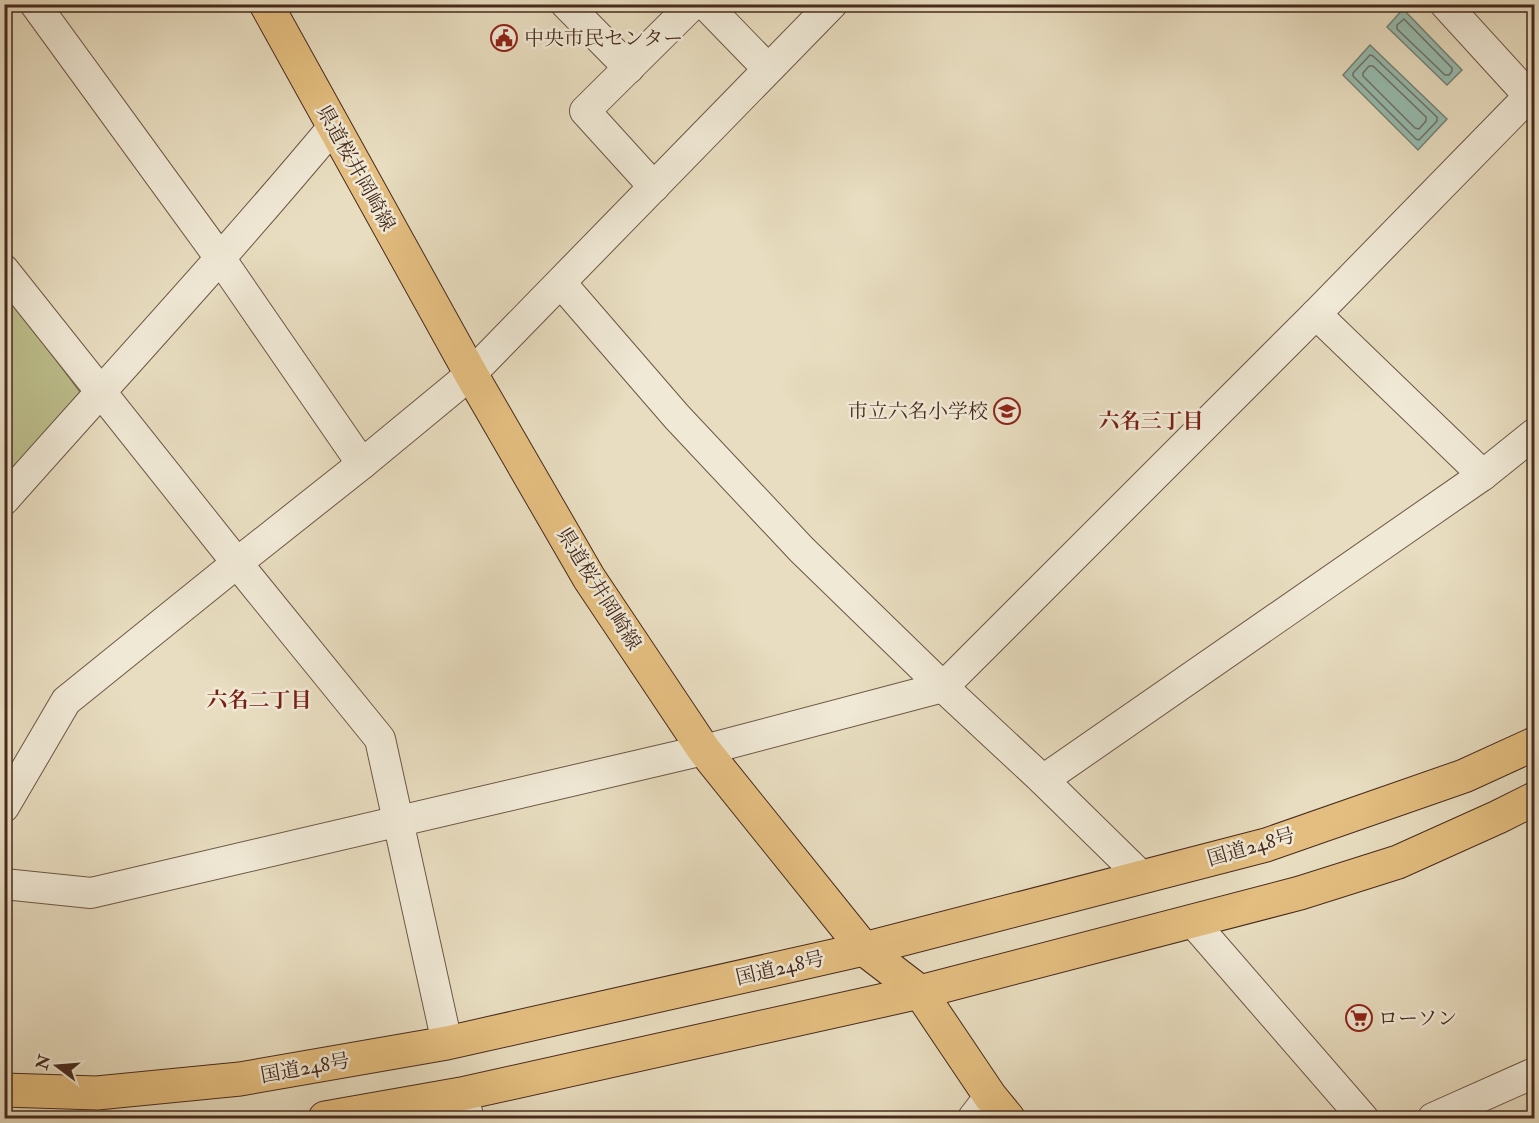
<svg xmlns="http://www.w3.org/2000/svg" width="1539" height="1123" font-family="'IM FELL Double Pica','Noto Serif JP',serif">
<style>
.green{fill:#bdbf8d;stroke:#827455;stroke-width:1.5}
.water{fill:#97bcb0;stroke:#778275;stroke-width:1.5}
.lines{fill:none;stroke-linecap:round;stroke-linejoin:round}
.shore{stroke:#6e7366;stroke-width:1.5}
.minor-casing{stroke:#6e5746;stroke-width:32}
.major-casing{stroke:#462a1d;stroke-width:35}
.highway-casing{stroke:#462a1d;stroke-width:35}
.minor{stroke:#f0e9d6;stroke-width:30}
.major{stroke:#e4be80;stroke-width:33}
.highway{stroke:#e4be80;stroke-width:33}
.labels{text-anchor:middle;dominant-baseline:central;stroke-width:5;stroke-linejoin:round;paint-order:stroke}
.poi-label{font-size:20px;fill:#462a1d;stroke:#f0e9d6;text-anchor:start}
.street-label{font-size:20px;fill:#462a1d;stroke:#f0e9d6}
.neighbourhood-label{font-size:21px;font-weight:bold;fill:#7a1f14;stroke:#f0e9d6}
</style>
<rect width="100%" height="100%" fill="#e8ddc0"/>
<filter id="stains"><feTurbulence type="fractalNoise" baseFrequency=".00333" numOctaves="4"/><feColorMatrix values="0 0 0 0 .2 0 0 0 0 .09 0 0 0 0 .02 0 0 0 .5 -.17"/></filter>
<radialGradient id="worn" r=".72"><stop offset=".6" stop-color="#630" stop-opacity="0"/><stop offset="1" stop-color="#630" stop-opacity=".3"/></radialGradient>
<path class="green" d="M5 292 81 393 5 478Z"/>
<g class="water">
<path d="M1403 9 1462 70 1447 85 1387 27Z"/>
<path d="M1370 45 1447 119 1418 150 1343 75Z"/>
</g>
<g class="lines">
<g class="shore">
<path d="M1404 19 1452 68V71L1449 75H1445L1397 29V25Z"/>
<path d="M1370 55 1373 56 1437 117V121L1419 140 1416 139 1353 76V73Z"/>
<path d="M1369 66H1373L1426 117V121L1419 129 1415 128 1363 76V73Z"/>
</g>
<defs>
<g id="minor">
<path d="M35 4 220 258 362 464"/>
<path d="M566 4 629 68"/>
<path d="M705 4 768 69"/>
<path d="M1445 4 1529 96"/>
<path d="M654 187 585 111 693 4"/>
<path d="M4 270 237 563 380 739 447 1043"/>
<path d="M561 283 677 417 802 550 943 687 1043 780 1141 876"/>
<path d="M1316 314 1483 475"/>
<path d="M4 500C114 376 227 254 333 127"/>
<path d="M1043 780 1483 475 1534 434"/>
<path d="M4 807 66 701 237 563 362 464 471 374 832 4"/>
<path d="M4 884 91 893 704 750 943 687 1316 314 1534 91"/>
<path d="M1192 921 1363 1118"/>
<path d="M461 1094 469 1118"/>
<path d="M973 1118 990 1096"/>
<path d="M1433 1118 1534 1073"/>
</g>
<path id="major" d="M266 4 471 374 589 578 704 750 864 949 920 992 990 1096 1008 1118"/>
<g id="highway">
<path d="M4 1090 97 1093 240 1079 447 1043 864 949 1266 845 1464 776 1534 744"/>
<path d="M325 1118 461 1094 920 992 1300 893 1398 862 1498 817 1534 799"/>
</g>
</defs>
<use href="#minor" class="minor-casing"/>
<use href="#major" class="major-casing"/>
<use href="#highway" class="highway-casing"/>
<use href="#minor" class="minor"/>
<use href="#major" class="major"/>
<use href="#highway" class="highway"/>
</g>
<defs>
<symbol id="civic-ring" viewBox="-11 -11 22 22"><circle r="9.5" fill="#f0e9d6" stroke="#8f2418" stroke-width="1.5"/><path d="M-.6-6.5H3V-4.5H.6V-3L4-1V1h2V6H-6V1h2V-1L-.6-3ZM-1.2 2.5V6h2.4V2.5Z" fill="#8f2418"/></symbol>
<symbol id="school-ring" viewBox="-11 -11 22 22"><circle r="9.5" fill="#f0e9d6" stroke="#8f2418" stroke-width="1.5"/><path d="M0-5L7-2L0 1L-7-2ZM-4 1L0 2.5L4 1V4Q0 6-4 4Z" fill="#8f2418"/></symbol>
<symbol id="supermarket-ring" viewBox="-11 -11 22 22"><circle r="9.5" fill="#f0e9d6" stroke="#8f2418" stroke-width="1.5"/><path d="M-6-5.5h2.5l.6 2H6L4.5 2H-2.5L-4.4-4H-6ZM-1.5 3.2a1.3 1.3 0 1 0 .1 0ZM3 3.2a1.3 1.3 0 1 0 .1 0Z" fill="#8f2418"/></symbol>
</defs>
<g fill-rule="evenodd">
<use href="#civic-ring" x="489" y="23" width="30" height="30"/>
<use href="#school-ring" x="992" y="396" width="30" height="30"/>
<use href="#supermarket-ring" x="1344" y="1003" width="30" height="30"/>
</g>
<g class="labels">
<g class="poi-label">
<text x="524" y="38">中央市民センター</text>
<text x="988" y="411" text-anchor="end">市立六名小学校</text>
<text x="1378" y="1018">ローソン</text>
</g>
<g class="street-label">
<text transform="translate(356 168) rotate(61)">県道桜井岡崎線</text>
<text transform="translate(599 589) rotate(58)">県道桜井岡崎線</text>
<text transform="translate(1251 847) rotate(-16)">国道248号</text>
<text transform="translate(780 968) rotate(-13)">国道248号</text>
<text transform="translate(305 1068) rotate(-10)">国道248号</text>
</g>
<g class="neighbourhood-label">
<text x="1151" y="421">六名三丁目</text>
<text x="259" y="700">六名二丁目</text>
</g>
</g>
<rect width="1539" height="1123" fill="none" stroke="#e8ddc0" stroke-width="24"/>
<rect x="6" y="6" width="1527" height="1111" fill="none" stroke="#462a1d" stroke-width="3"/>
<rect x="12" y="12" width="1515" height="1099" fill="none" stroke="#462a1d" stroke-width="1.5"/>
<g transform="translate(57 1066) rotate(286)" stroke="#f0e9d6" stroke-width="4.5" paint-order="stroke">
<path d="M0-4.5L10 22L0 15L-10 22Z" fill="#462a1d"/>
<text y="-9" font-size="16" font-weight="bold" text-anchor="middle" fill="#462a1d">N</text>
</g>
<rect width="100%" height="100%" filter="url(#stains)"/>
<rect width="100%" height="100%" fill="url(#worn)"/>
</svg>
